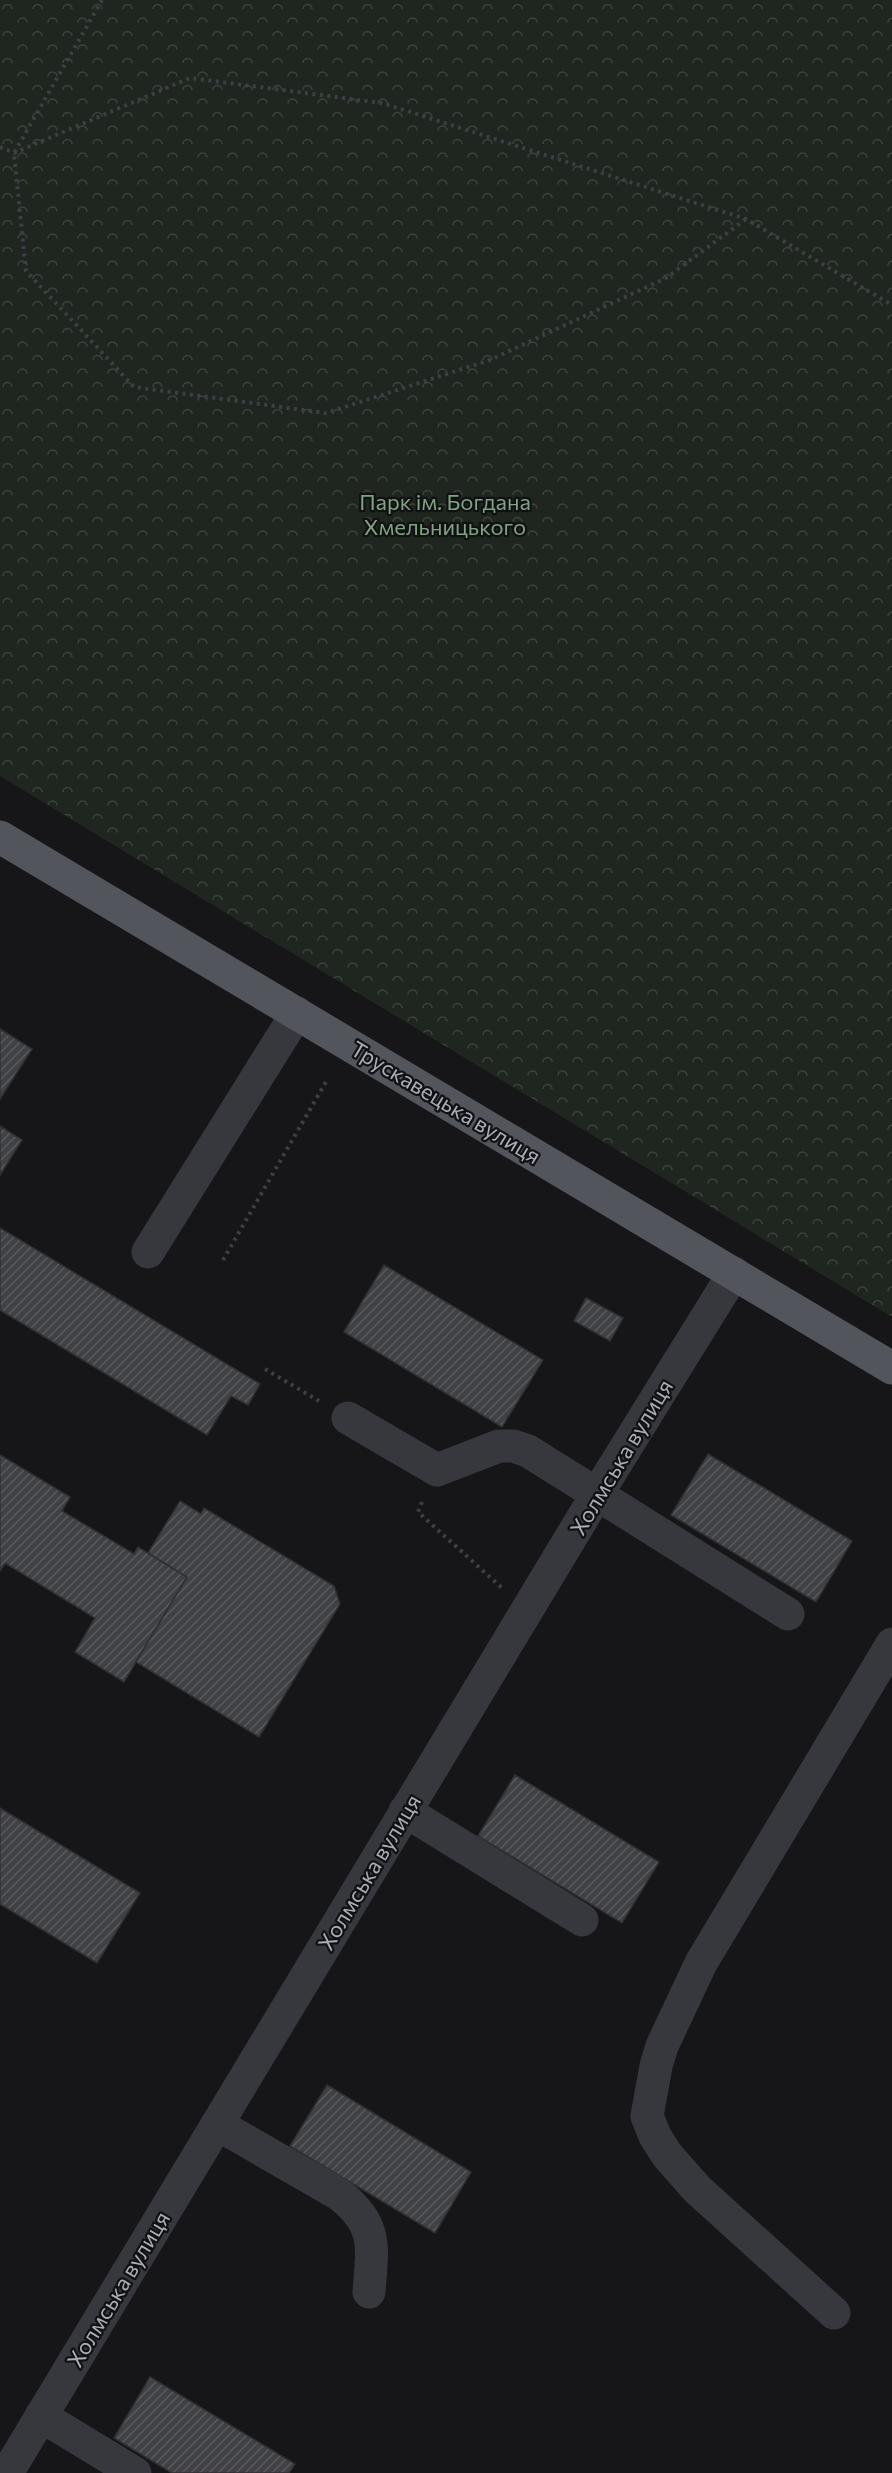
<svg xmlns="http://www.w3.org/2000/svg" width="892" height="2473" font-family="Commissioner,sans-serif">
<style>
.forest{fill:url(#forest-crowns)}
.building{fill:url(#building-hatch);stroke:#303034;stroke-width:1.5}
.lines{fill:none;stroke-linecap:round;stroke-linejoin:round}
.path{stroke:#3d3f44;stroke-width:4;stroke-dasharray:3 4.5;stroke-linecap:butt}
.minor{stroke:#37383d;stroke-width:33}
.major{stroke:#53555c;stroke-width:33}
.labels{text-anchor:middle;dominant-baseline:central;stroke-width:4.5;stroke-linejoin:round;paint-order:stroke}
.park-label{font-size:22px;fill:#7fa381;stroke:#111113}
.street-label{font-size:22px;fill:#a8adb8;stroke:#111113}
</style>
<defs>
<pattern id="forest-crowns" width="20" height="18" patternUnits="userSpaceOnUse" patternTransform="scale(1.5)"><rect width="20" height="18" fill="#1e261f"/><path d="M2 6a3 3 0 1 1 6 0M12 15a3 3 0 1 1 6 0" fill="none" stroke="#3c433d"/></pattern>
<pattern id="building-hatch" width="6" height="6" patternUnits="userSpaceOnUse" patternTransform="scale(1.5)"><rect width="6" height="6" fill="#404145"/><path d="M-1 1l2-2M0 6l6-6M5 7l2-2" fill="none" stroke="#595a5e"/></pattern>
</defs>
<rect width="100%" height="100%" fill="#161618"/>
<path class="forest" d="M0 0H892V1317L0 776Z"/>
<g class="building">
<path d="M0 1029 32 1049 0 1099Z"/>
<path d="M0 1126 22 1140 0 1175Z"/>
<path d="M0 1228 260 1384 248 1405 231 1396 207 1435 0 1310Z"/>
<path d="M384 1265 543 1360 502 1427 344 1332Z"/>
<path d="M586 1298 623 1318 610 1341 574 1321Z"/>
<path d="M708 1454 852 1541 816 1602 671 1515Z"/>
<path d="M0 1455 70 1497 62 1511 134 1554 138 1547 187 1577 124 1682 75 1652 95 1618 5 1563 0 1571Z"/>
<path d="M180 1501 201 1514 204 1508 334 1586 340 1604 259 1737 136 1662 187 1577 148 1553Z"/>
<path d="M515 1775 659 1862 622 1923 478 1836Z"/>
<path d="M0 1808 140 1893 97 1963 0 1904Z"/>
<path d="M327 2085 471 2172 435 2233 290 2146Z"/>
<path d="M150 2377 295 2464 289 2473H172L114 2438Z"/>
</g>
<g class="lines">
<g class="path">
<path d="M102 0 14 153 26 271 134 387 326 413 490 360 666 278 746 219"/>
<path d="M0 147 14 153 190 78 382 103 746 219 892 305"/>
<path d="M223 1260 327 1080"/>
<path d="M265 1369 319 1401"/>
<path d="M422 1502 418 1512 502 1588"/>
</g>
<g class="minor">
<path d="M148 1252 297 1013"/>
<path d="M348 1418 437 1470 499 1446H513L528 1451 788 1614"/>
<path d="M405 1811 582 1920"/>
<path d="M217 2124 340 2195C379 2226 372 2248 369 2292"/>
<path d="M834 2313 697 2189 667 2155 655 2136 647 2116 656 2066 662 2046 701 1963 892 1644"/>
<path d="M41 2416 135 2473"/>
<path d="M7 2473 597 1494 734 1273"/>
</g>
<path class="major" d="M0 837 892 1368"/>
</g>
<g class="labels">
<g class="park-label">
<text x="445" y="501">Парк ім. Богдана<tspan x="445" dy="25">Хмельницького</tspan></text>
</g>
<g class="street-label">
<text transform="translate(446 1102) rotate(31)">Трускавецька вулиця</text>
<text transform="translate(621 1457) rotate(-59)">Холмська вулиця</text>
<text transform="translate(369 1872) rotate(-59)">Холмська вулиця</text>
<text transform="translate(118 2289) rotate(-59)">Холмська вулиця</text>
</g>
</g>
</svg>
